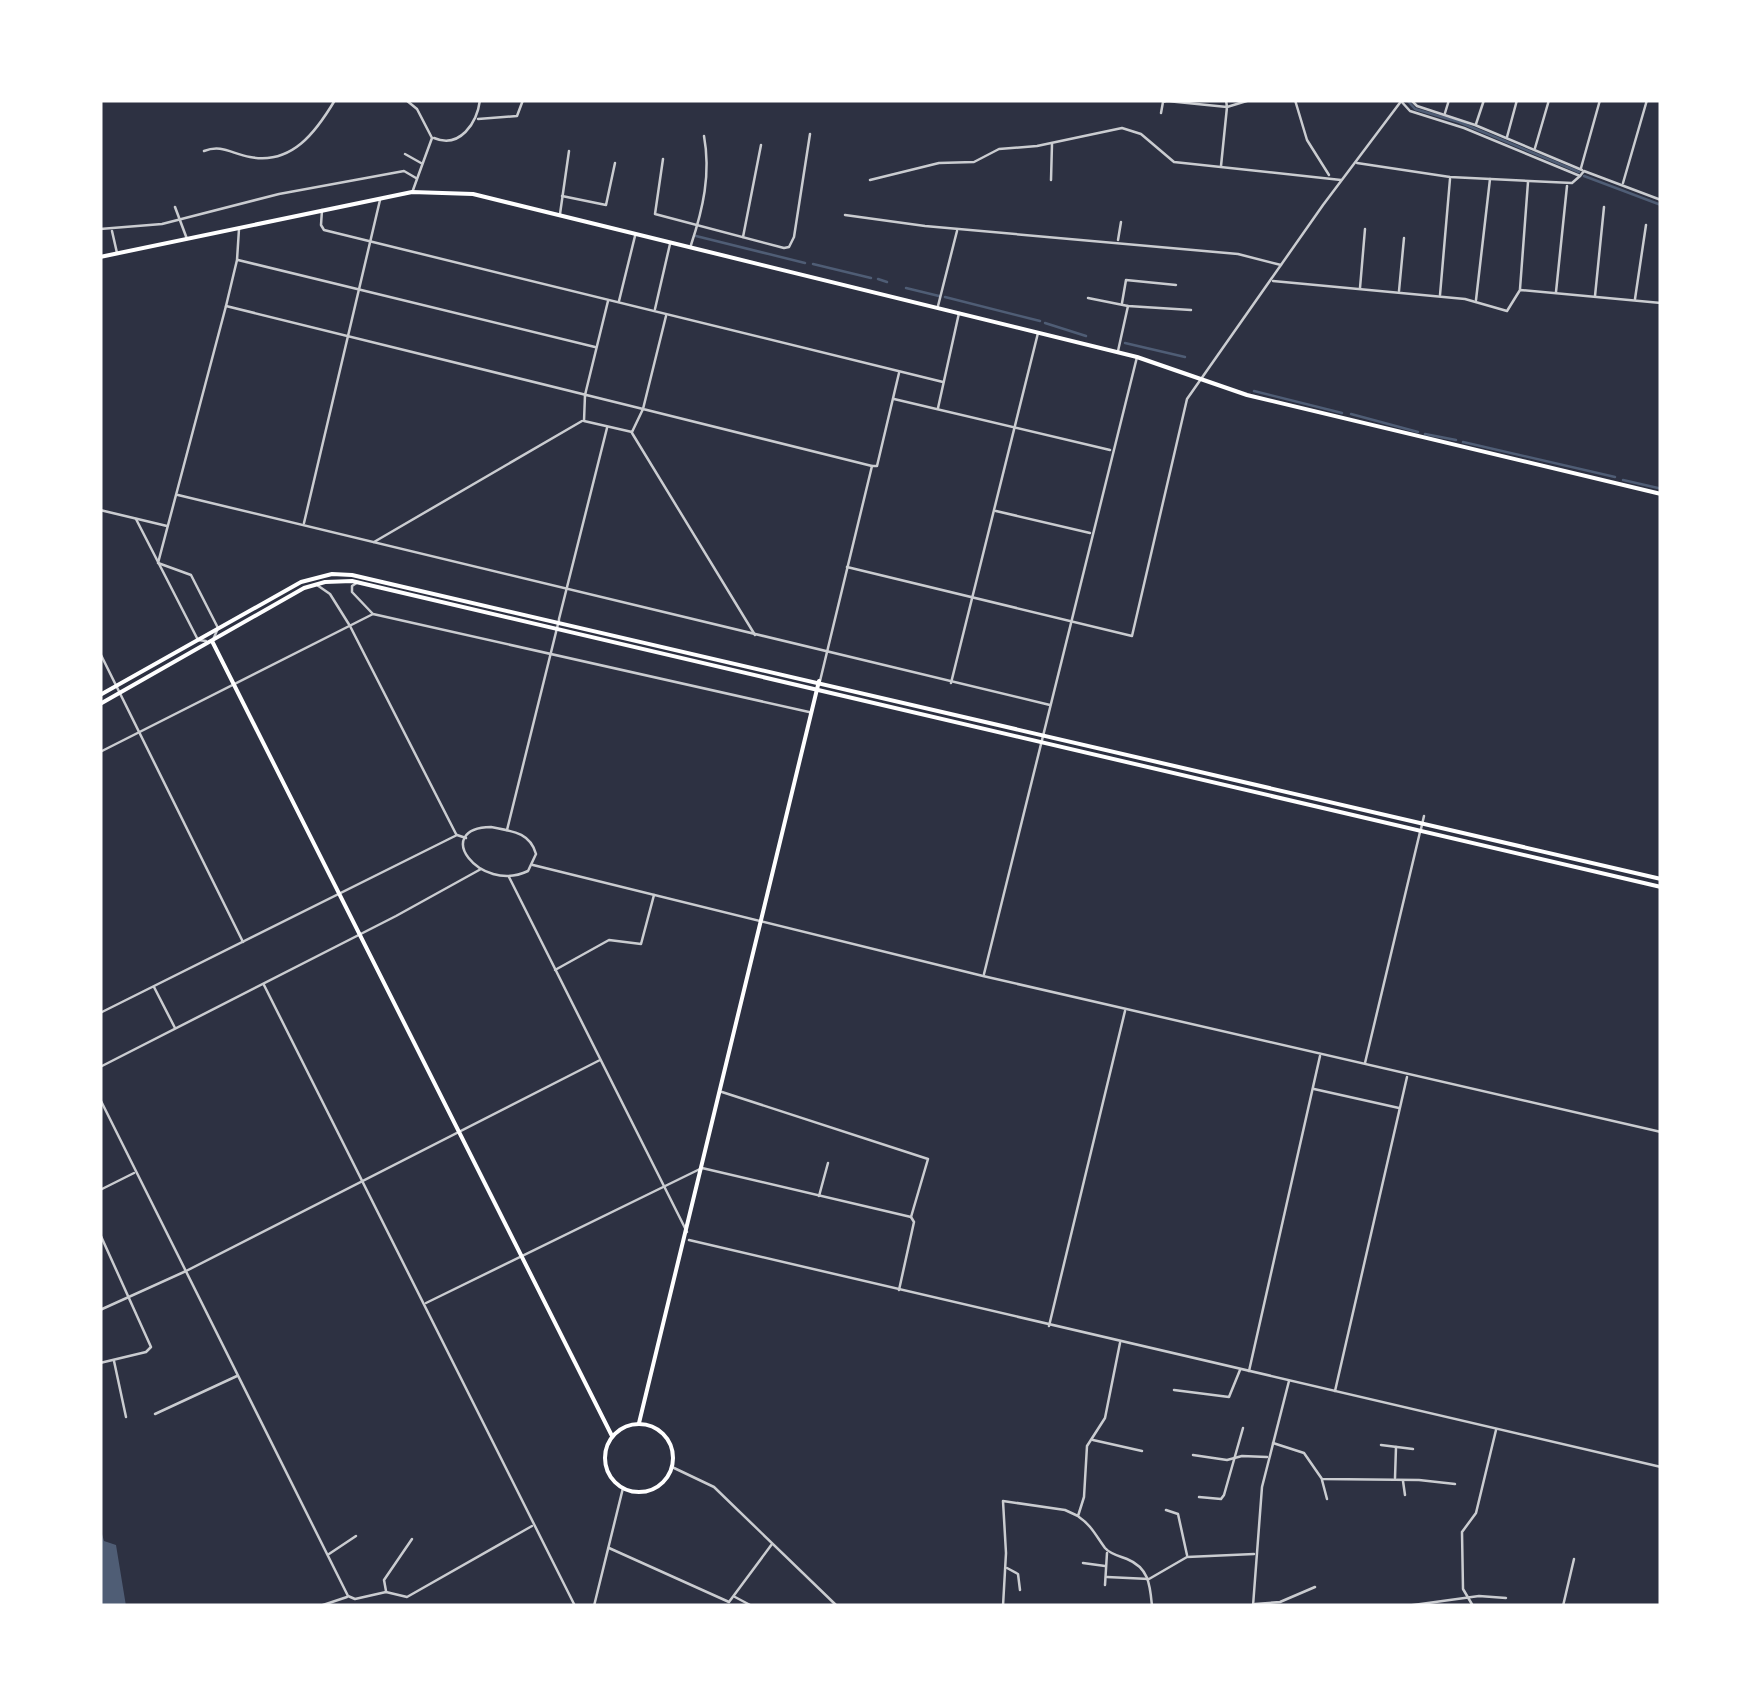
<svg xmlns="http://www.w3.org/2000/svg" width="1761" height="1706" font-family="'Exo 2',sans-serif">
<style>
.water{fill:#4f5d75}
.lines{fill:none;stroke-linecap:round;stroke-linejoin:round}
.stream{stroke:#4f5d75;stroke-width:2.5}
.minor{stroke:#caccd0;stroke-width:2.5}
.tertiary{stroke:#caccd0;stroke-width:2.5}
.secondary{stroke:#fff;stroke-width:4}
.primary{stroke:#fff;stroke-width:4}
</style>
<rect width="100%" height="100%" fill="#2d3142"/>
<path class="water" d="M100 1527 104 1541 116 1545 126 1606H100Z"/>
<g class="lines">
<g class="stream">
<path d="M1407 100 1415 109 1459 122 1579 172"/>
<path d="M1584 176 1661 205"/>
<path d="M696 236 805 263"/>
<path d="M813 264 871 278"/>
<path d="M878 279 887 282"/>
<path d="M906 288 939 296"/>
<path d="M945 297 1040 321"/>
<path d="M1045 323 1086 336"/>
<path d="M1125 343 1185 357"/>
<path d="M1254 391 1342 413"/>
<path d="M1351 414 1418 432"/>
<path d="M1425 434 1456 440"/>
<path d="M1463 442 1615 477"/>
<path d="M1623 480 1658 488"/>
</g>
<g class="minor">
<path d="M380 100H402"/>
<path d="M406 100 417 109 432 138 413 190"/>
<path d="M1295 100 1307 140 1329 175"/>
<path d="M1400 100 1410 111 1464 128 1580 176 1584 171 1661 200"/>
<path d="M1411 100 1417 106 1475 125 1582 170"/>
<path d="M1161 113 1163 102 1167 101 1227 107 1226 100"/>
<path d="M1445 113 1449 100"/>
<path d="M478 119 517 116 523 100"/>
<path d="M1476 124 1484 100"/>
<path d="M1507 137 1517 100"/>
<path d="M434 138C460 149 477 123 480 100"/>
<path d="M1535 148 1549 100"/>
<path d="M204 151C222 144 232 154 250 157 292 165 316 132 335 100"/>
<path d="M405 154 421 163"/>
<path d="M663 159 655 214 784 248 789 247 794 237 810 134"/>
<path d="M1357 163 1450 177 1572 183 1580 176"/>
<path d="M1221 166 1227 107 1250 100"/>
<path d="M1581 168 1600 100"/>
<path d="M870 180 939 163 974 162 999 149 1037 146 1122 128 1141 134 1174 162 1341 180"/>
<path d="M1051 180 1052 144"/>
<path d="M1623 183 1647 100"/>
<path d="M562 196 606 205 615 163"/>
<path d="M175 207 187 239"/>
<path d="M322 210 321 225 324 230 943 382"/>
<path d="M560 214 569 151"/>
<path d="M845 215 925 226 1238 254 1281 265"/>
<path d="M100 229 162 224 279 194 404 171 416 178"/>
<path d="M112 231 117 253"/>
<path d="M743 237 761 145"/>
<path d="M1118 240 1121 222"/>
<path d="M691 245C703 209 711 174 704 136"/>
<path d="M238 260 595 347"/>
<path d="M1273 281 1465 299 1507 311 1520 290 1661 303"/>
<path d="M1360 288 1365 229"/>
<path d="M1520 289 1528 182"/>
<path d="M1399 291 1404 238"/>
<path d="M1556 292 1567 186"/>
<path d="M1440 295 1450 179"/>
<path d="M1595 296 1604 207"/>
<path d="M1088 298 1128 306 1191 310"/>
<path d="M1635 299 1646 225"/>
<path d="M1476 300 1490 179"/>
<path d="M619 301 635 236"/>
<path d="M1122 303 1126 280 1176 285"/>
<path d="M226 306C365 341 504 375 643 409L632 432 584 421 585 395 608 301"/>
<path d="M938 306 957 231"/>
<path d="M655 309 670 244"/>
<path d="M666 316 643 409 872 466"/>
<path d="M1118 351 1128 306"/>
<path d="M894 399 1110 450"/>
<path d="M938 408 959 313"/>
<path d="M632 433 755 635"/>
<path d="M178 495 1050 705"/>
<path d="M100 510 167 526"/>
<path d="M996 511 1090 533"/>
<path d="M136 519 198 640 206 641"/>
<path d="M304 523 380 200"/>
<path d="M374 542 582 421"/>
<path d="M847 567 1132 636 1187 399 1323 205 1402 100"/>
<path d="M358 582 352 586V592L372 613"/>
<path d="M317 585 330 594 350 626 456 834"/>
<path d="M559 619 607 428"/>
<path d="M213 640 218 628 191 575 158 563 226 306 237 260 239 229"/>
<path d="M100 653 243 942"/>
<path d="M820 681 872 466H877L899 373"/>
<path d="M951 683 1038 333"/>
<path d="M100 752 373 614 809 712"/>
<path d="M1421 829 1424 816"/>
<path d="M509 877 687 1232"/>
<path d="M555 970 609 940 641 944 654 895"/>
<path d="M984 974 1137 357"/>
<path d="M264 985 575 1606"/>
<path d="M154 987 175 1028"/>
<path d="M722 1092 928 1159 911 1217 914 1222 899 1290"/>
<path d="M100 1099 348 1596 355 1599 386 1592"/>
<path d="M100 1190 134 1173"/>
<path d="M819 1196 828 1163"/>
<path d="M100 1234 151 1347 146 1352 100 1363"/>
<path d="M426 1303 702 1168 911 1217"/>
<path d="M100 1310 186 1271 600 1060"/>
<path d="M1049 1326 1125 1011"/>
<path d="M114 1361 126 1417"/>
<path d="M1174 1390 1229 1397 1240 1370"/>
<path d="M155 1414 237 1376"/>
<path d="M1093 1440 1142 1451"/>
<path d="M1273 1443 1304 1453 1322 1479 1419 1480 1455 1484"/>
<path d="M1381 1445 1413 1449"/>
<path d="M1193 1455 1227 1460 1242 1456 1267 1457"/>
<path d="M672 1467 714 1487 837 1606"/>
<path d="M1395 1478 1396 1447"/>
<path d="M1322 1480 1327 1499"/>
<path d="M1403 1481 1405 1495"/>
<path d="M1199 1497 1221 1499 1224 1495 1243 1428"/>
<path d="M1166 1510 1178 1514 1187 1555"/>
<path d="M1079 1517C1092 1526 1096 1536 1105 1548 1110 1554 1119 1556 1127 1559 1149 1568 1150 1585 1152 1606"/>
<path d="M609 1548 729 1602 772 1544"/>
<path d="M329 1554 356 1536"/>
<path d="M1083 1563 1105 1566"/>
<path d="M1007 1568 1018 1574 1020 1590"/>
<path d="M1107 1577 1149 1579 1187 1557 1254 1554"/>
<path d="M1105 1585 1107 1553"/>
<path d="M386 1591 384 1580 412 1539"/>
<path d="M386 1592 407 1597 532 1526"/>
<path d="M735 1597 752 1606"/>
<path d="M1255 1604 1280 1602 1315 1587"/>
<path d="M320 1606 347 1597"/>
<path d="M594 1606 623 1488"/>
<path d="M1003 1606 1006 1553 1003 1501 1065 1510 1078 1516 1084 1497 1087 1446 1105 1418 1120 1343"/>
<path d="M1253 1606 1262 1487 1289 1381"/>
<path d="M1406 1606 1479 1596 1506 1598"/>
<path d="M1473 1606 1463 1589 1462 1532 1476 1513 1496 1430"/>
<path d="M1563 1606 1574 1559"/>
</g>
<g class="tertiary">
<path d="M491 827C511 831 530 832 536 854L528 871C479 894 431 828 491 827Z"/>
<path d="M507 830 559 620"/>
<path d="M533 865 983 976 1661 1132"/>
<path d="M100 1013 457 835 466 838"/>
<path d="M1365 1063 1420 832"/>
<path d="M100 1067 396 916 481 869"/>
<path d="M1314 1089 1399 1108"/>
<path d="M689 1240 1661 1467"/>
<path d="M1249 1371 1320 1056"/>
<path d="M1335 1391 1407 1077"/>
</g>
<g class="secondary">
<path d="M100 257 412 192 473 194 1137 357 1247 395 1661 494"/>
<path d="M212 641 612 1436"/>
<path d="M639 1423 819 681"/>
<circle cx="639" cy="1458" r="34"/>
</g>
<g class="primary">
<path d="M100 695 301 582 332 574 352 575 1661 879"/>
<path d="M100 704 304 588 325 582 352 581 1661 887"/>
</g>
</g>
<rect width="1761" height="1706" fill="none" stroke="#ffffff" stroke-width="205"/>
</svg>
